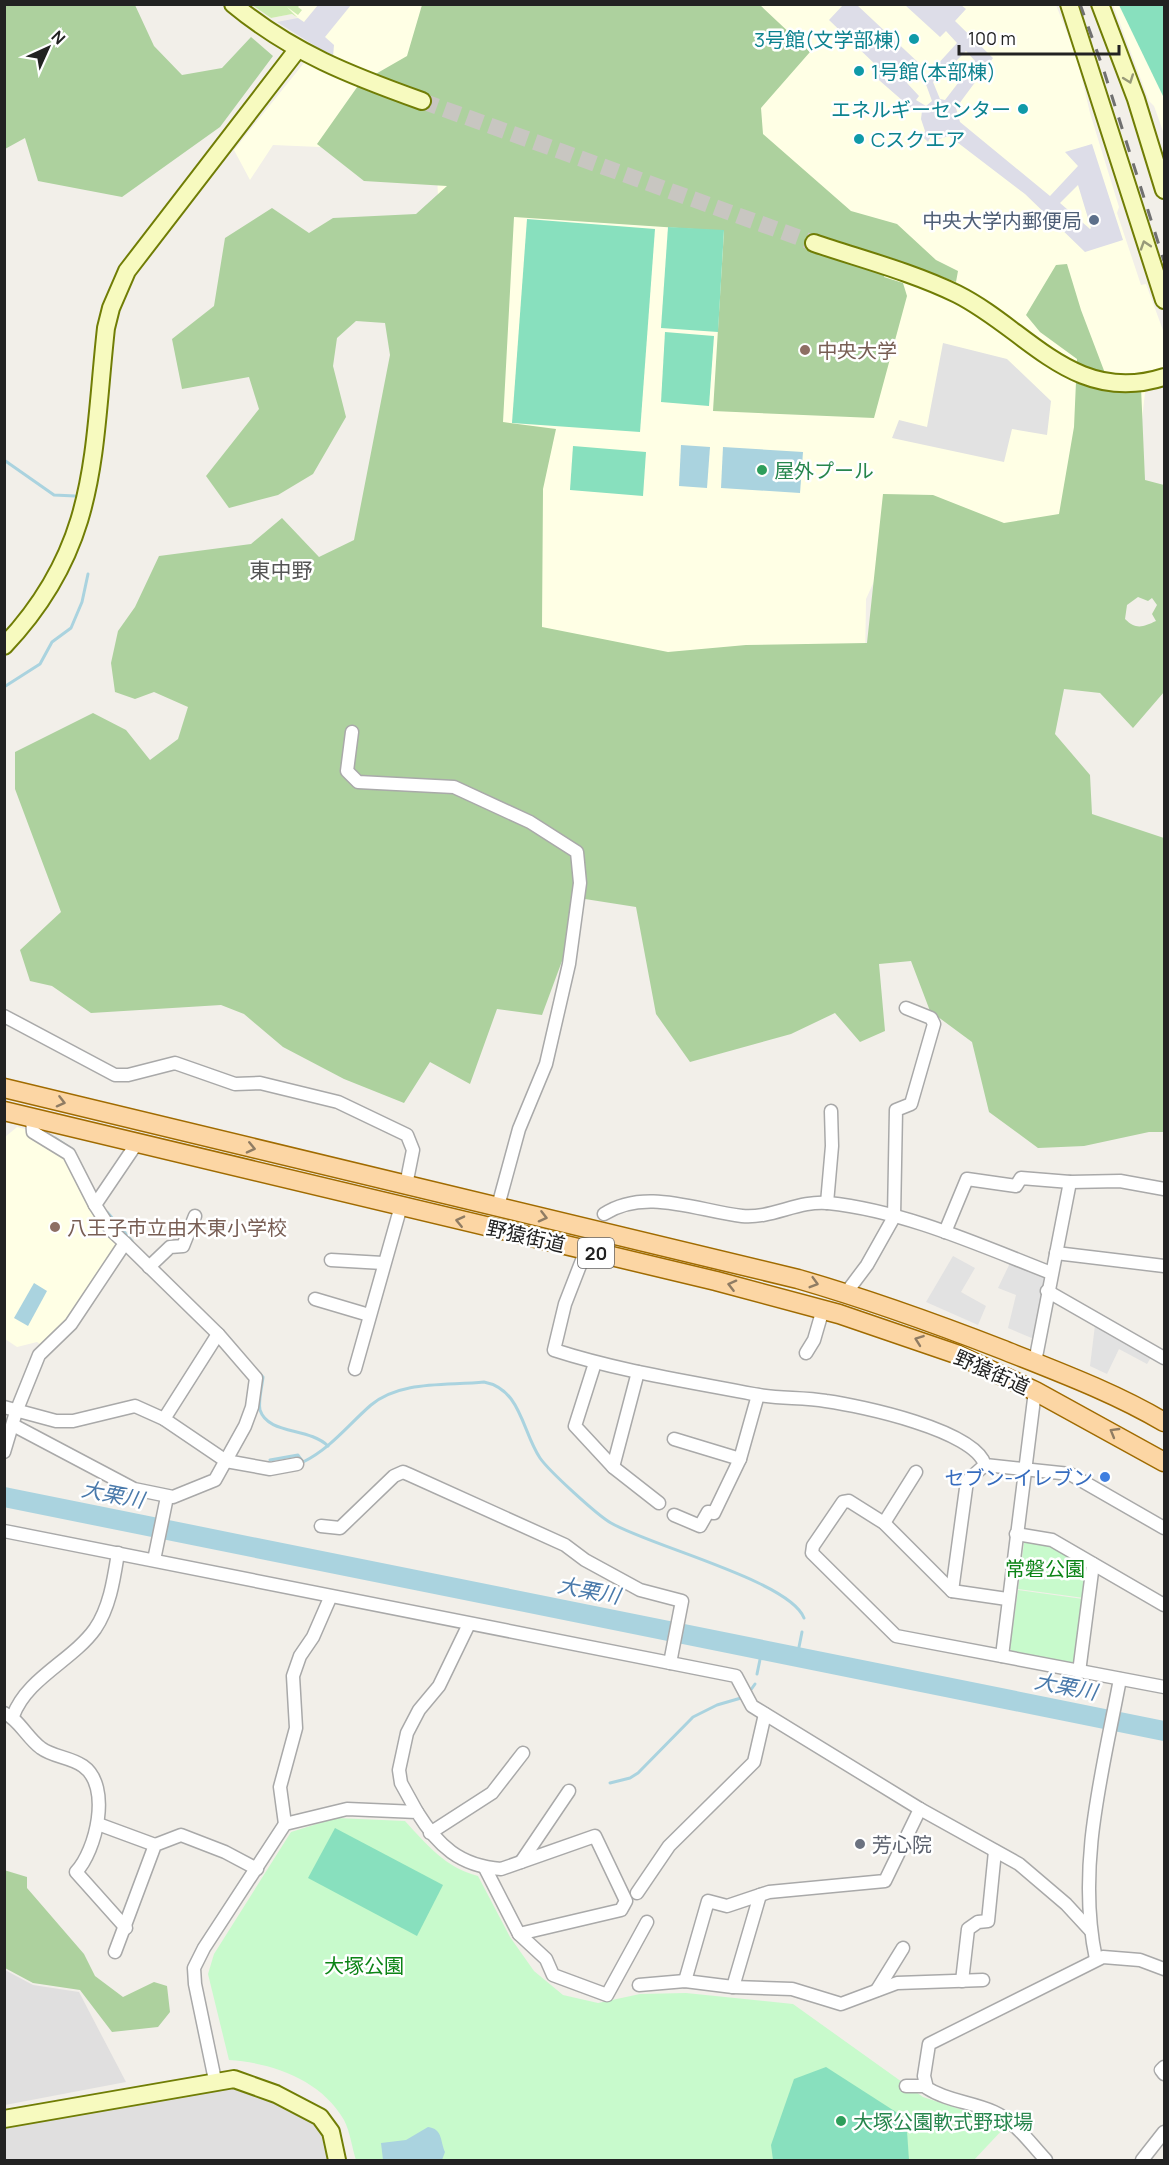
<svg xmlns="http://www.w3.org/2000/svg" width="1169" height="2165" font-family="Manrope,'Noto Sans JP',sans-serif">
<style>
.residential{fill:#e0dfdf}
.education{fill:#ffffe5}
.grass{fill:#cdebb0}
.forest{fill:#add19e;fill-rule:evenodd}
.park{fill:#c8facc}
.pitch{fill:#88e0be}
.parking{fill:#e2e2e2}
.plaza{fill:#dddde8;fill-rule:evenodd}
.water{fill:#aad3df}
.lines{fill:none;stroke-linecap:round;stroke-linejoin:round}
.stream{stroke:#aad3df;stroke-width:3}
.river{stroke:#aad3df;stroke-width:20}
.secondary-tunnel{stroke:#c8c6c1;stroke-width:16;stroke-dasharray:16 8;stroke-linecap:butt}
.street-casing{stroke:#a9a9a9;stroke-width:15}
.secondary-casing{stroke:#707d05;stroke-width:20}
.primary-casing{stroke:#a06b00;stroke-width:21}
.street{stroke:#fff;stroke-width:12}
.secondary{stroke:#f7fabf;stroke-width:16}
.primary{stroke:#fcd6a4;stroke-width:18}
.rail{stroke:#707070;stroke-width:3;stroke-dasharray:12 12;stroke-linecap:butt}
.oneway{stroke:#979978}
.oneway2{stroke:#8f7c63}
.culture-dot{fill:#0f9aa8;stroke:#fff;stroke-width:2}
.service-dot{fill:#5c6f8a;stroke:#fff;stroke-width:2}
.education-dot{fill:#8d6e63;stroke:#fff;stroke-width:2}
.leisure-dot{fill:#2e9e5b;stroke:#fff;stroke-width:2}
.shop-dot{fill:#3f7fe0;stroke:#fff;stroke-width:2}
.worship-dot{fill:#6b7280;stroke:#fff;stroke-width:2}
.labels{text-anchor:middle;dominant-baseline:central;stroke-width:5;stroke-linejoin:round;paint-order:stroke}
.shield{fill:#fff;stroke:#646464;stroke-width:1.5}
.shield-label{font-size:18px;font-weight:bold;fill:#222}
.culture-label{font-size:20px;fill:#0d838f;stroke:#fff;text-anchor:end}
.service-label{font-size:20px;fill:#4e5e75;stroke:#fff;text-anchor:end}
.education-label{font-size:20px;fill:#785e54;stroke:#fff;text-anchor:start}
.leisure-label{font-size:20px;fill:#27864d;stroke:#fff;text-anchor:start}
.street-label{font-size:20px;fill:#222;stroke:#fff}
.shop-label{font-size:20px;fill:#366cbe;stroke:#fff;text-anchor:end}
.park-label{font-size:20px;fill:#0c8416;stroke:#fff}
.worship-label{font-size:20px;fill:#5b616d;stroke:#fff;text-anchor:start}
.neighbourhood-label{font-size:21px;fill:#555;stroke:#fff}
.water-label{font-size:21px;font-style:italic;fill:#4a7aab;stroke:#fff}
</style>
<rect width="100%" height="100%" fill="#f2efe9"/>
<g class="residential">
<path d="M5 1970 33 1985 79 1992 126 2082 5 2105Z"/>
<path d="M232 2084 308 2116 322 2129 331 2160H5V2125Z"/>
</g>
<g class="education">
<path d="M252 5H1056L1077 58 1090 113 1119 207 1117 213 1141 285 1146 284 1164 333V368L1147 374 1131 521 891 544 866 599 865 667 520 690 448 422 436 152 273 145 250 180 234 150 324 38 292 14 271 18Z"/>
<path d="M1113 5H1164V134L1154 106 1149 101Z"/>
<path d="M17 1127 25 1129 26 1133 57 1149 65 1156 117 1244 70 1316 41 1345 37 1342 17 1347 5 1339V1137Z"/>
</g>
<path class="grass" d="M252 5H300L298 7 302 10 298 15 287 7 298 18 292 14 271 18Z"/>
<g class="forest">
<path d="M5 4 135 5 154 46 182 75 222 68 251 37 273 56 220 127 122 197 38 181 25 138 5 149Z"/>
<path d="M422 5H760L810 52 761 108 763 134 851 211 897 224 936 260 958 271 956 282 889 257 884 277 903 283 907 296 874 418 713 411 724 231 514 217 503 422 556 429 543 489 542 627 668 652 746 645 867 643 883 494 933 495 1004 523 1059 514 1074 427 1077 359 1040 332 1026 315 1056 265 1067 264 1081 310 1111 389 1141 387 1145 480 1164 485V692L1133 728 1100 693 1064 689 1055 734 1090 775 1092 814 1164 838V1132H1149L1084 1146 1038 1148 989 1112 972 1042 930 1011 911 961 879 964 885 1031 860 1042 835 1013 791 1034 690 1062 656 1014 636 907 585 899 542 1015 497 1009 470 1084 430 1062 404 1103 344 1079 283 1047 244 1014 221 1005 91 1013 52 986 30 981 20 950 61 912 15 789V752L93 713 126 730 150 760 178 739 188 707 154 692 135 699 115 692 111 663 118 631 135 607 159 556 251 544 282 518 319 557 354 540 390 355 385 323 356 321 337 338 333 366 346 417 313 474 278 495 229 508 206 476 259 409 249 377 182 389 172 339 214 306 225 238 272 208 309 233 333 218 416 214 447 186 364 181 317 144 360 83 407 56ZM1138 597 1148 601 1152 598 1157 605 1152 614 1156 621C1143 627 1136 630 1125 619L1127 605Z"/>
<path d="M4 1870 27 1877V1888L84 1954 95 1976 123 1997 154 1982 167 1986 170 2012 158 2027 112 2032 80 1990 33 1983 5 1968Z"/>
</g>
<g class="park">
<path d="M1027 1541 1050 1544 1086 1565 1088 1570 1084 1598 1018 1589 1024 1543Z"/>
<path d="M1018 1590 1083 1599 1075 1662 1072 1664 1012 1653 1010 1648Z"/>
<path d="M336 1818 405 1821C427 1845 446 1868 478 1876L510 1937 534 1971 563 1995 598 2003 640 1994 686 1993 793 2004 923 2097 969 2112 1004 2128 974 2160H356C352 2148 350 2131 344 2120 321 2080 273 2063 229 2060L208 1974 214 1954 291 1832Z"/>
</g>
<g class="pitch">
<path d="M1119 5H1164L1163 96Z"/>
<path d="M527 219 655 229 640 432 512 423Z"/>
<path d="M668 227 724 230 718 332 661 328Z"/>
<path d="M665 332 714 336 709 406 661 402Z"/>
<path d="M573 446 646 452 643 496 570 490Z"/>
<path d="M335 1828 443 1885 417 1936 308 1878Z"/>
<path d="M826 2067 896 2112 907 2131 909 2160H773L771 2145 794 2079Z"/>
</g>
<g class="parking">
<path d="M943 343 1007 359 1051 401 1047 435 1012 429 1004 462 892 438 899 420 927 427Z"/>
<path d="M953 1256 975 1268 961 1292 986 1306 978 1325 926 1302Z"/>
<path d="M1010 1263 1046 1276 1034 1339 1008 1328 1016 1295 998 1288Z"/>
<path d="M1095 1325 1153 1354 1147 1364 1119 1349 1107 1374 1090 1366Z"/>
</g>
<g class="plaza">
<path d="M318 5H351L325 37 334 45 333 57 277 22 298 18 304 22Z"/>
<path d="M843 5H857L922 66 907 83 919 96 916 100 926 106 932 101 924 79 957 43 946 31 940 37 905 5H961L966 9 955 21 993 58 956 108 960 122 1050 196 1078 166 1065 152 1092 144 1123 240 1085 252 1025 194 949 136 939 139 931 136 928 142 923 137 925 131 921 119 922 111 913 106 911 108 872 74 878 67 829 20ZM966 51 975 61 945 100 940 99 933 82 953 60 956 61ZM1078 185 1091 228 1090 229 1060 203Z"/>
</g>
<g class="water">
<path d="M681 445 710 447 707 488 679 486Z"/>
<path d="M723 447 803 452 800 493 721 488Z"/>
<path d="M34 1283 47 1291 28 1326 14 1318Z"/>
<path d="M428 2127C443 2129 440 2141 445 2152L442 2160H383L381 2143 406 2140Z"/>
</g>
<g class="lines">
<g class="stream">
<path d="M4 460 54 495 75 496"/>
<path d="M4 687 40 664 52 642 71 628 82 602 88 574"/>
<path d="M55 1138 73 1150"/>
<path d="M107 1212 132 1241"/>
<path d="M229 1338 238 1349"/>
<path d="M258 1372 263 1377C262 1387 258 1401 260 1410 268 1435 309 1427 328 1446"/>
<path d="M270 1460 298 1455 303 1462C331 1448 348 1425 371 1405 401 1380 447 1386 484 1382 521 1389 522 1431 540 1458 549 1471 597 1515 611 1523 650 1546 790 1581 804 1618"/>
<path d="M797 1657 802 1632"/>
<path d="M757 1674 762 1650"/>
<path d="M750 1691 755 1684"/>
<path d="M610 1783 630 1778 638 1773 693 1717 717 1705 741 1698"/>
</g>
<path class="river" d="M4 1497 1164 1731"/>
<path class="secondary-tunnel" d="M422 101 814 243"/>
<defs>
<g id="street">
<path d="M352 732 347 771 358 782 454 787 530 822 577 852 580 883 569 964 546 1064 519 1129 498 1206"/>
<path d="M4 1016 115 1075H128L175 1063 235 1084 260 1083 338 1102 407 1135 413 1150 406 1185"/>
<path d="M32 1118 33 1132 69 1154 95 1205"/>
<path d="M827 1203 832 1146 831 1111"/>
<path d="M604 1214C645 1187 698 1211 742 1216 771 1219 799 1200 828 1203 905 1211 979 1245 1051 1273"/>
<path d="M945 1232 967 1179 1016 1186 1021 1178 1070 1182 1120 1181 1164 1189"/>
<path d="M586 1250 565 1304 554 1350C619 1371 686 1381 753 1394 777 1399 802 1397 826 1401 861 1406 975 1430 985 1465L1070 1474 1164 1528"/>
<path d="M1056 1253 1164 1266"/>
<path d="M331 1260 383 1263"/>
<path d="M149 1267 170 1247 183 1246 195 1216"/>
<path d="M1047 1291 1164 1358"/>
<path d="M846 1293 867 1265 894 1217 896 1110 911 1104 934 1024 931 1018 906 1008"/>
<path d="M315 1299 369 1315"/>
<path d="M806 1353 814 1340 823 1309"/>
<path d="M1035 1362 1070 1182"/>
<path d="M595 1363 575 1426 613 1467 659 1503"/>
<path d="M355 1369 401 1206"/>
<path d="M4 1407 56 1421H73L135 1406 164 1419 226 1461 270 1469 297 1464"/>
<path d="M164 1419 218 1334"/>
<path d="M13 1425 134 1489 173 1497 215 1480 245 1426 252 1407 256 1378 218 1334 125 1243"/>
<path d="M674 1439 740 1459"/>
<path d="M4 1452 16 1412 39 1355 71 1324 125 1243 111 1230 95 1205 137 1143"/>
<path d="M613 1467 638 1372"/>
<path d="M674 1515 700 1526 708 1512 714 1513 740 1459 758 1395"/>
<path d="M884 1523 916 1472"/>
<path d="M321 1526 340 1528 394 1476 403 1472 410 1475 565 1545 585 1560 640 1590 682 1601 670 1663"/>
<path d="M4 1531 736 1676 752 1706 920 1809 1019 1864 1066 1904 1090 1930"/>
<path d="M1016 1534 1052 1540 1164 1605"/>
<path d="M154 1560 167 1497"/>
<path d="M952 1591 967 1481 985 1465"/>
<path d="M1007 1599 952 1591 884 1523 849 1501 843 1502 813 1546 812 1553 896 1636 1164 1687"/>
<path d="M1002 1656 1035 1391"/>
<path d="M1079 1672 1093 1564"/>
<path d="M4 1713C19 1719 27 1738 41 1748 53 1757 70 1757 83 1766 112 1786 96 1851 76 1872L126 1928"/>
<path d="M13 1716C27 1678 72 1661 95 1629 110 1607 114 1578 118 1553"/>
<path d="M417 1812 401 1783 399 1770 407 1733 419 1710 439 1686 469 1624"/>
<path d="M98 1824 155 1845"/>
<path d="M285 1824 280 1787 296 1728 293 1676 300 1656 313 1637 330 1598"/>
<path d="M430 1833 492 1793 523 1753"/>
<path d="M521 1862 569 1791"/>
<path d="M485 1868 519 1934 546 1959 553 1975 607 1995 647 1922"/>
<path d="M637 1893 669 1846 754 1762 765 1714"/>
<path d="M115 1952 155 1845 181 1835 225 1852 257 1869"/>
<path d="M1096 1959C1076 1866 1103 1770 1120 1679"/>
<path d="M685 1981 708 1901 727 1906 769 1892 885 1881 920 1809"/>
<path d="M962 1981 968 1929 978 1922 988 1921 995 1851"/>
<path d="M639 1985 685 1981 733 1987 792 1989 841 2004 897 1983 983 1980"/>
<path d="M733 1987 760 1895"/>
<path d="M877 1990 903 1948"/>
<path d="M1164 2067 1161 2070 1164 2074"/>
<path d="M215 2080 195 1984 194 1968 204 1948 285 1824 347 1809 417 1812C438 1846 460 1866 501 1869L595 1836 626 1901 621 1910 519 1934"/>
<path d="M906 2086H926"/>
<path d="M1046 2160C1030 2143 1016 2122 994 2112 972 2102 947 2101 927 2088L924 2076 929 2044 1103 1957 1140 1960 1164 1969"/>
<path d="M1142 2160 1164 2132"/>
</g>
<g id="secondary">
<path d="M233 4C292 53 352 76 422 101"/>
<path d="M1069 4 1164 300"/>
<path d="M1100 4 1136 99 1164 190"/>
<path d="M814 243C861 259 912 272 957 294 1027 329 1074 406 1164 377"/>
<path d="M4 646C99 546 92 455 106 328L111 308 127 271 297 50"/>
<path d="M4 2119 234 2079 276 2094 320 2117 331 2132 337 2160"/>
</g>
<g id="primary">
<path d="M4 1088 798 1279C867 1299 934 1323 1001 1349 1056 1371 1113 1392 1164 1422"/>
<path d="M4 1111 716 1281 839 1314 956 1354 1035 1391 1164 1462"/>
</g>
</defs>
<use href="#street" class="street-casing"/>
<use href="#secondary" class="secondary-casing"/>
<use href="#primary" class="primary-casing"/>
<use href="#street" class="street"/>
<use href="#secondary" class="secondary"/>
<use href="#primary" class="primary"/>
<path class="rail" d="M1080 4 1103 68 1164 261"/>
</g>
<defs><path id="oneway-chevron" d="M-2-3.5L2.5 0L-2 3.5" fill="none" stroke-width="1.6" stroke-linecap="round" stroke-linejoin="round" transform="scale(1.5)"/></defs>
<g class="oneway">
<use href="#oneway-chevron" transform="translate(1129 79) rotate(70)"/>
<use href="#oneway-chevron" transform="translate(1145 245) rotate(-108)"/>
</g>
<g class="oneway2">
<use href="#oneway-chevron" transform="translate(61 1102) rotate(14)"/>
<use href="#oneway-chevron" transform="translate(251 1148) rotate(13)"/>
<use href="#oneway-chevron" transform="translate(543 1217) rotate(14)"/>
<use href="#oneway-chevron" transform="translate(460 1221) rotate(-167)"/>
<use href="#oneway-chevron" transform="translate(814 1283) rotate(16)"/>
<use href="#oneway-chevron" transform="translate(732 1285) rotate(-166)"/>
<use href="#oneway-chevron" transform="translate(919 1340) rotate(-160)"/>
<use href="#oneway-chevron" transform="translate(1114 1432) rotate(-150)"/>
</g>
<g class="culture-dot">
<circle cx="914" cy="39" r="6"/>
<circle cx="859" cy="71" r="6"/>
<circle cx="1023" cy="109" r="6"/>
<circle cx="859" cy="139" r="6"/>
</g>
<circle class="service-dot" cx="1094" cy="220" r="6"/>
<g class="education-dot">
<circle cx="805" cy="350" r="6"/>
<circle cx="55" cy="1227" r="6"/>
</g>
<g class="leisure-dot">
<circle cx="762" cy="470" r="6"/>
<circle cx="841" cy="2121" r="6"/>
</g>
<circle class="shop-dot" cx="1105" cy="1477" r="6"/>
<circle class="worship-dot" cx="860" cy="1844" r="6"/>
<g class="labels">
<rect class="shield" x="578" y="1238" width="36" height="30" rx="4.5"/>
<g class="shield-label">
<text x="596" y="1253">20</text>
</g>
<g class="culture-label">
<text x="902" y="39">3号館(文学部棟)</text>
<text x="871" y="71" text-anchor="start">1号館(本部棟)</text>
<text x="1011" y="109">エネルギーセンター</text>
<text x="871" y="139" text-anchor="start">Cスクエア</text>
</g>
<g class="service-label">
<text x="1082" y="220">中央大学内郵便局</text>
</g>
<g class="education-label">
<text x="817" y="350">中央大学</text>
<text x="67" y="1227">八王子市立由木東小学校</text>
</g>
<g class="leisure-label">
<text x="774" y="470">屋外プール</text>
<text x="853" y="2121">大塚公園軟式野球場</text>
</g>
<g class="street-label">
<text transform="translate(526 1236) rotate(13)">野猿街道</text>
<text transform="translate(992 1372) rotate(24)">野猿街道</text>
</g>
<g class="shop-label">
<text x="1093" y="1477">セブン-イレブン</text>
</g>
<g class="park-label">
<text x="1045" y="1568">常磐公園</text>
<text x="364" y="1965">大塚公園</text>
</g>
<g class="worship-label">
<text x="872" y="1844">芳心院</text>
</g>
<g class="neighbourhood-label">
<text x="281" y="570">東中野</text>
</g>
<g class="water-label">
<text transform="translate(113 1494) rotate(11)">大栗川</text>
<text transform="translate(589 1590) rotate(11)">大栗川</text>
<text transform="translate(1066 1686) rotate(11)">大栗川</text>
</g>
</g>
<rect width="1169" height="2165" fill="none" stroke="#222222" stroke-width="12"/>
<g transform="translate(48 48) rotate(45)" stroke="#ffffff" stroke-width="4.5" paint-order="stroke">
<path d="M0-4.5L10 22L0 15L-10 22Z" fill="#222222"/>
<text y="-9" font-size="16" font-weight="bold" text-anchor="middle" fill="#222222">N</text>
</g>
<path d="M959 45v9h160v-9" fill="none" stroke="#222222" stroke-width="3"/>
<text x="968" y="45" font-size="18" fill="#222222" stroke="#ffffff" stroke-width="4.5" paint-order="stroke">100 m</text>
</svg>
